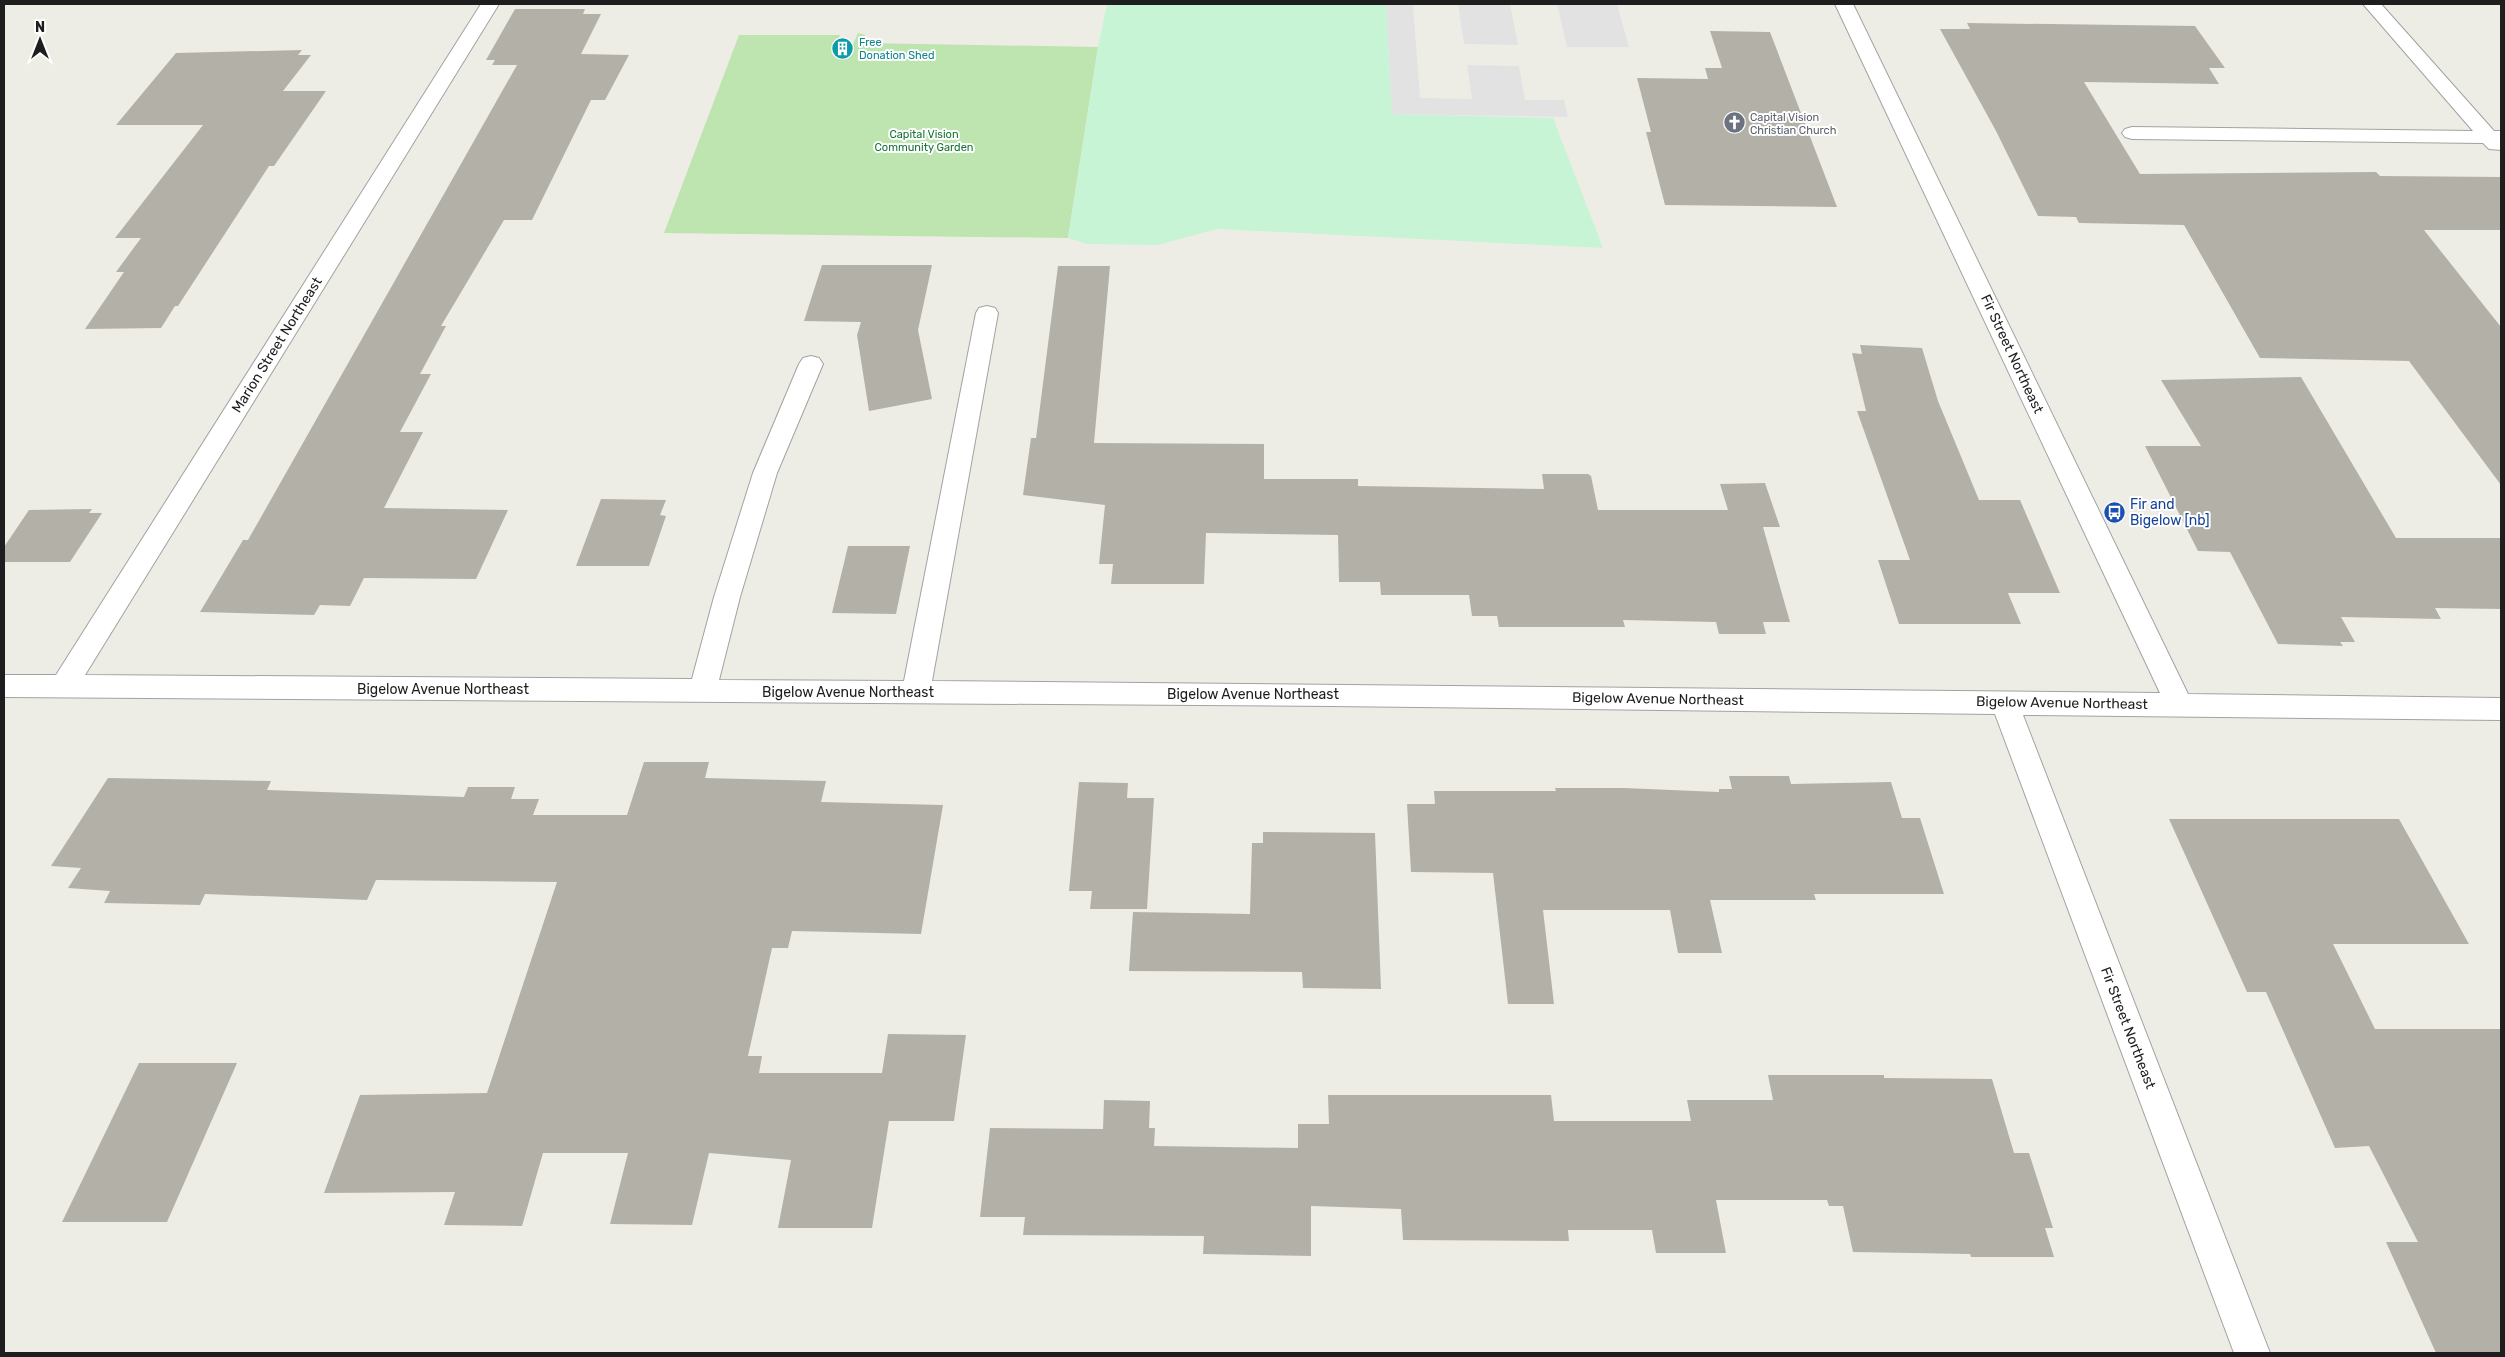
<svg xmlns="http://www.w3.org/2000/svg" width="2505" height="1357" font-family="Rubik,sans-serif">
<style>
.grass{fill:#bee4b0}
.park{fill:#c7f4d4}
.parking{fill:#e2e2e2}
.building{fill:#b3b0a8}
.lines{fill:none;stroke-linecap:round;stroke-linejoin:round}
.minor-casing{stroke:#a2a2a2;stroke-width:2}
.minor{fill:#fff;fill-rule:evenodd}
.labels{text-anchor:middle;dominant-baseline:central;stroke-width:4;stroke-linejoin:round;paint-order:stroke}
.far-culture-label{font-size:11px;fill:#0d838f;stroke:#fff;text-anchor:start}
.far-worship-label{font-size:11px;fill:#5b616d;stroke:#fff;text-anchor:start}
.far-park-label{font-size:11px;fill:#167332;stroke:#fff}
.street-label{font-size:14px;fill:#1e1e1e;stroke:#fff}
.transit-label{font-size:14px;fill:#164399;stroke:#fff;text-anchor:start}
</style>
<rect width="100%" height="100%" fill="#eeede5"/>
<path class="grass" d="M858 33 865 35 863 43 1098 47 1068 238 664 233 739 35H840L833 54H849Z"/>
<path class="park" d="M1107 4H1386L1392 114 1553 118 1603 248 1217 229 1158 245 1087 244 1068 238 1098 47Z"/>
<g class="parking">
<path d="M1386 4H1413L1420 98 1472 99 1467 65 1519 66 1525 100H1564L1568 117 1392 114Z"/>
<path d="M1458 4H1510L1518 45 1464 44Z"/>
<path d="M1557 4H1617L1629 47H1567Z"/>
</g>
<g class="building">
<path d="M515 9H585L583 14H601L581 54 629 55 605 100H591L532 220H504L441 326H446L420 374H431L400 432H423L384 508 508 510 476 579 364 578 350 606 320 605 314 615 200 612 243 540H248L517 65H492L495 60H486Z"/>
<path d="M1967 23 2195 26 2225 68H2209L2219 84 2084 82 2140 174 2376 172 2380 176 2501 177V230H2424L2501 327V485L2409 361 2260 358 2184 225 2079 223 2076 217 2038 216 1996 131 1940 29H1970Z"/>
<path d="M1710 31 1770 32 1837 207 1665 205 1646 132H1651L1637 78 1708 79 1705 68H1722Z"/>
<path d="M302 50 298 55H311L283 91H326L274 166H269L178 306H175L161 328 85 329 124 272H116L141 238H115L203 125H116L176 53Z"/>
<path d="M822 265H932L918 330 932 399 869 411 857 335 861 322 804 321Z"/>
<path d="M1058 266H1110L1094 443 1264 444V479H1358V486L1544 489 1542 474H1588L1591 476 1598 510H1728L1720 484 1765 483 1780 527H1763L1790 622H1763L1766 634H1719L1716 622 1623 620 1625 627H1499L1497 616H1472L1469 595H1381L1380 582H1339L1338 535 1206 533 1204 584H1111L1113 564H1099L1105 505 1023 495 1031 438H1036Z"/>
<path d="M1860 345 1922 348 1938 401 1979 500H2020L2060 593H2008L2021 624H1899L1878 560H1910L1857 411H1866L1852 353 1862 354Z"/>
<path d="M2301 377 2396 538H2501V609L2435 608 2441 619 2341 617 2355 642H2340L2343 646 2278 644 2230 552 2198 551 2145 446H2201L2161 380Z"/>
<path d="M601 499 666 500 660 515 666 516 649 566H576Z"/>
<path d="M92 509 89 513H102L70 562H4V547L29 510Z"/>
<path d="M848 546H910L896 614 832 613Z"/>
<path d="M644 762H709L705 778 826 781 821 802 943 805 921 934 792 931 788 948H772L748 1056H762L759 1073H882L888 1034 966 1035 954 1121H889L872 1228H778L791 1160 709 1153 692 1225 610 1224 628 1153H543L522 1226 444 1225 455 1192 324 1193 360 1095 487 1093 557 882 376 880 367 900 205 894 200 905 104 903 110 891 68 888 81 868 51 866 108 778 271 781 267 790 464 797 468 787H515L511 799H539L533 815H627Z"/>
<path d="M1729 776H1789L1791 784 1891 782 1902 818H1920L1944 894H1814L1816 900H1710L1722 953H1678L1670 910H1543L1554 1004H1508L1493 873 1411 872 1407 804H1435L1434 791H1556L1555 788H1624L1719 792V789H1732Z"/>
<path d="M1079 782 1128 783 1127 798H1154L1147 909H1090L1092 891H1069Z"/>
<path d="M2169 819H2399L2469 944H2333L2375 1029H2501V1353H2436L2386 1242H2418L2369 1146 2335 1148 2266 992H2247Z"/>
<path d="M1263 832 1375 833 1381 989 1303 988 1302 972 1129 971 1133 912 1250 914 1252 843H1263Z"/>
<path d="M139 1063H237L167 1222H62Z"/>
<path d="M1768 1075H1884V1078L1992 1079 2014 1153H2029L2053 1228H2045L2054 1257H1971L1970 1254 1853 1252 1843 1206H1829L1827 1200H1716L1726 1253H1656L1652 1230H1568L1569 1241 1403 1240 1401 1209 1311 1206V1256L1203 1254 1204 1236 1023 1235 1025 1217H980L990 1128 1103 1129 1104 1100 1150 1101 1149 1128H1155L1154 1146 1298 1148V1124H1329L1328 1095H1551L1554 1121H1691L1687 1100H1773Z"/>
</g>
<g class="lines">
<defs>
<g id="minor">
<path d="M481 4H499L85 675 692 679 714 597 753 473 799 364 803 358 811 356 819 358 823 364 777 473 740 597 719 680 904 681 976 313 979 308 987 306 995 308 998 313 932 681 2160 693 1835 4H1853L2188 694 2501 698V720L2023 715 2270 1353H2234L1995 714 1331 706 4 697V675H56Z"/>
<path d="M2363 4H2381L2494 131H2501V150L2489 149 2483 143 2132 139 2125 137 2122 133 2125 129 2132 127 2473 131Z"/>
</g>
</defs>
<use href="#minor" class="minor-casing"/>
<use href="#minor" class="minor"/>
</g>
<defs>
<symbol id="building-disc" viewBox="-11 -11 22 22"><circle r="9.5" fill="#0f9aa8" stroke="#fff"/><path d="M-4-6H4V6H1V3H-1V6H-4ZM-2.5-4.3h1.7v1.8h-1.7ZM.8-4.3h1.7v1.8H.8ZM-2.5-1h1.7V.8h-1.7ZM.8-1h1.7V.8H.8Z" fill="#fff"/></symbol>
<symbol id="church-disc" viewBox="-11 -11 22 22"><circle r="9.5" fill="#6b7280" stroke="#fff"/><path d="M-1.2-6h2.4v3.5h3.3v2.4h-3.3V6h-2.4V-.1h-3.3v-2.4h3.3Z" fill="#fff"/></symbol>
<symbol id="bus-disc" viewBox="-11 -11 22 22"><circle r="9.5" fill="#1a4fb4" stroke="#fff"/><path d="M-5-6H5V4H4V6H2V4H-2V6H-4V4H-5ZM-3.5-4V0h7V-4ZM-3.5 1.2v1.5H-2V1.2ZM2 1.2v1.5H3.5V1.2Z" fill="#fff"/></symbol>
</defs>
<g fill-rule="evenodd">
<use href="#building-disc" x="830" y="36" width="25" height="25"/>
<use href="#church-disc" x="1722" y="110" width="25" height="25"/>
<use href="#bus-disc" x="2102" y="500" width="25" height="25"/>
</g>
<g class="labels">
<g class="far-culture-label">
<text x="859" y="42">Free<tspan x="859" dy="13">Donation Shed</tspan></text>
</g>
<g class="far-worship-label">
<text x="1750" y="117">Capital Vision<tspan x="1750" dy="13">Christian Church</tspan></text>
</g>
<g class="far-park-label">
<text x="924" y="134">Capital Vision<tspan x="924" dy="13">Community Garden</tspan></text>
</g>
<g class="street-label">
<text transform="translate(277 345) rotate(-58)">Marion Street Northeast</text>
<text transform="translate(2012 354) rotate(65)">Fir Street Northeast</text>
<text x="443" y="689">Bigelow Avenue Northeast</text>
<text x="848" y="692">Bigelow Avenue Northeast</text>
<text x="1253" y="694">Bigelow Avenue Northeast</text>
<text transform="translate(1658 699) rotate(1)">Bigelow Avenue Northeast</text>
<text transform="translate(2062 703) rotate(1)">Bigelow Avenue Northeast</text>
<text transform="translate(2128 1028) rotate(69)">Fir Street Northeast</text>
</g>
<g class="transit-label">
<text x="2130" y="504">Fir and<tspan x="2130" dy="16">Bigelow [nb]</tspan></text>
</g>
</g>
<rect width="2505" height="1357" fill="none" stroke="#1e1e1e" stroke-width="10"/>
<g transform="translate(40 40)" stroke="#ffffff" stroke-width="4" paint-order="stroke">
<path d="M0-4L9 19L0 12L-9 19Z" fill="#1e1e1e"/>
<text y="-8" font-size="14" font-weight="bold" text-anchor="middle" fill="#1e1e1e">N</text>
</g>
</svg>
